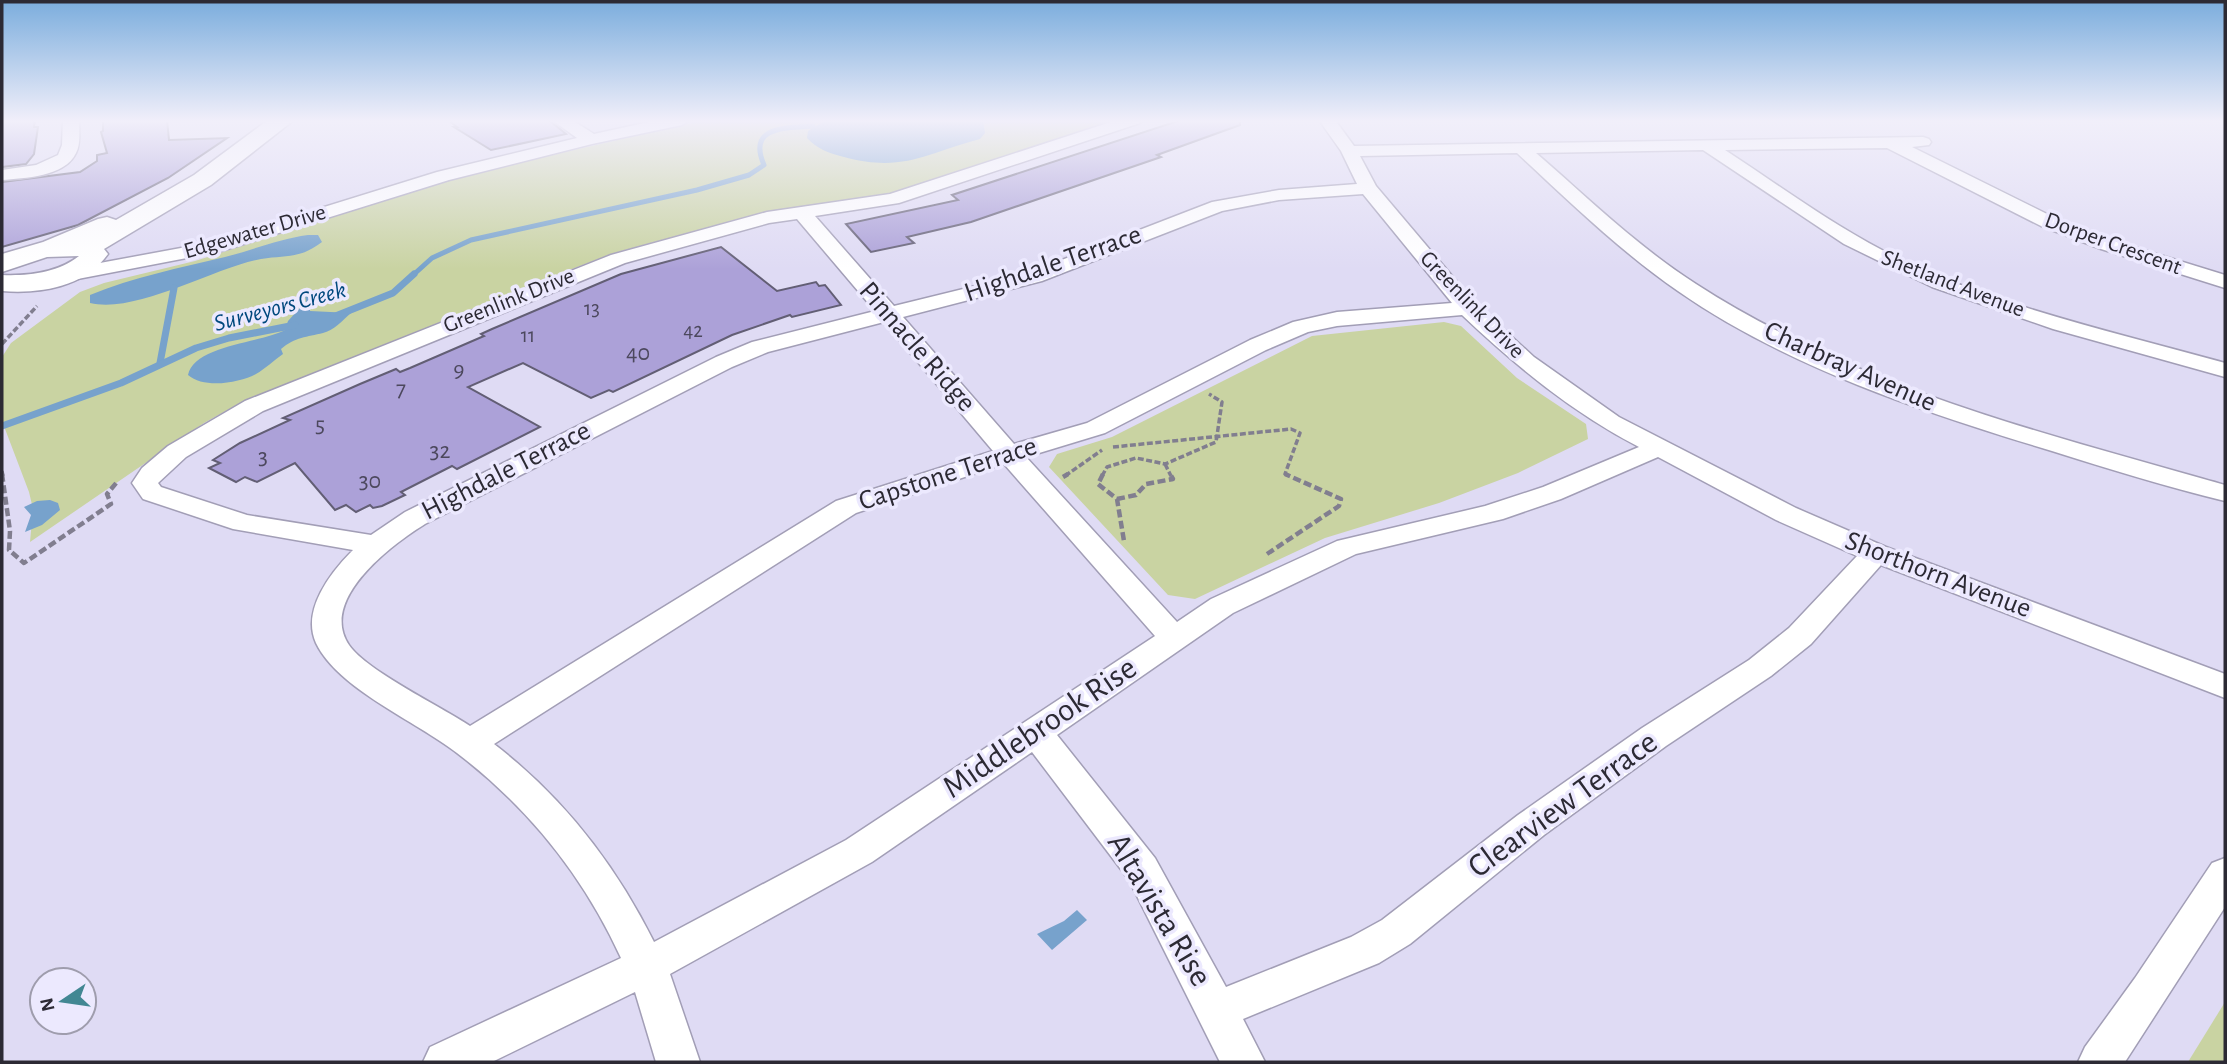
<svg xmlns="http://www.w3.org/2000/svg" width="2227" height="1064" font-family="'Alegreya Sans',sans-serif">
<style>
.green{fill:#c9d3a2}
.water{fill:#77a2cc}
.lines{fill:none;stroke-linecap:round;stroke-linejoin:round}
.stream-far1{stroke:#77a2cc;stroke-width:5}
.stream{stroke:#77a2cc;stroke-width:7}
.building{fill:#aca1d8;stroke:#625e74;stroke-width:2}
.street-casing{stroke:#a29eb6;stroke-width:3}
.secondary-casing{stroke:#a29eb6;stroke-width:3}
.path-far1{stroke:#817e8f;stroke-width:3.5;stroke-dasharray:6 2.5;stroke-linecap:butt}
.path{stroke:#817e8f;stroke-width:4.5;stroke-dasharray:8 3.5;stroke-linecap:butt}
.street{fill:#fff;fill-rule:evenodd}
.secondary{fill:#fff;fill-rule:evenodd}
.labels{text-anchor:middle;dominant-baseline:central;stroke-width:7;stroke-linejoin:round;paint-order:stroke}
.far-number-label{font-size:21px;fill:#4c485d}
.far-street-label{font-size:23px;fill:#2c2a34;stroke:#ece9fe}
.far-water-label{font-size:24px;font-style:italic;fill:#00487d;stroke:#ece9fe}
.number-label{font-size:24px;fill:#4c485d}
.street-label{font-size:28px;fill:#2c2a34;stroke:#ece9fe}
.near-street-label{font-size:33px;fill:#2c2a34;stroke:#ece9fe}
</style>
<rect width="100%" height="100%" fill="#dfdbf4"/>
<g class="green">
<path d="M705 120H1118L894 193 742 218 614 253 543 280 231 408 204 423 30 542 33 509 29 492 2 421V357L11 343 80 292 104 283 195 261 468 174Z"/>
<path d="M1444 322 1461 326 1517 378 1586 424 1588 439 1518 473 1439 503 1325 538 1195 599 1168 595 1049 467 1057 454 1112 437 1312 336Z"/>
<path d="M2225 1002V1062H2188Z"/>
</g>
<g class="water">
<path d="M826 120H983L985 133 980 139C927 153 903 173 844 157 829 153 817 149 807 138L808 131Z"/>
<path d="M308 235H318L322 242C300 259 286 255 261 259 213 268 137 314 90 303V295C133 277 180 268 225 257 253 250 279 239 308 235Z"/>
<path d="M305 295 311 299 310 311 351 313C343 320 333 331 323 333 307 337 295 337 281 349L283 354C274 360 265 369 256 374 239 383 204 389 188 375 194 345 261 343 285 330L288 321 306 301Z"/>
<path d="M50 500 58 503 60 510 42 525 25 532 31 515 24 507 37 501Z"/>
<path d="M1077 910 1087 920 1052 950 1037 934 1064 921Z"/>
</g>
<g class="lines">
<path class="stream-far1" d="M412 276 432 258 471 240 697 190 749 175 764 165C747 126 785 128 813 126"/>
<g class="stream">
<path d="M333 317 393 293 414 274"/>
<path d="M160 363 174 288"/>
<path d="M2 426 121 383 196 348 229 338 295 325"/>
</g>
</g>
<g class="building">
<path d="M2 120H35L34 127H38L34 154 26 164 2 167Z"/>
<path d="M103 120H167L169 140 227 138 168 178 78 225 2 247V182L80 172 97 161V155L107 153 101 132 103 131Z"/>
<path d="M448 120H549L566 134 491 150 454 127H457Z"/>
<path d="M1181 120H1240V125L1157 155 1161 157 971 222 907 237 914 243 871 252 846 224 958 200 952 195Z"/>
<path d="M721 247 777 291 816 282 819 286 825 285 841 305 792 317 790 315 732 335 613 392 609 390 591 398 523 363 468 387 540 427 457 469 452 466 401 492 405 495 382 506 373 508 370 505 356 512 346 505 335 510 295 463 257 482 245 477 236 482 209 468 220 463 213 460 240 443 290 420 283 418 360 384 396 369 400 372 410 368 484 336 481 334 492 329 621 274Z"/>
</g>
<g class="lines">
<defs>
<g id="street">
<path d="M63 120H79C79 130 81 144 76 153 65 177 24 178 2 180V170L36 165 58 155 62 145Z"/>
<path d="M552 120H572L594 134 658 120H690L682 125 592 144 449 180 218 252 62 282 55 280 52 276 55 272 62 270 208 243 437 172 577 138Z"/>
<path d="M1117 120H1142L1140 123 899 203 815 216 894 306 1028 273 1212 202 1279 190 1357 184 1341 151 1319 120H1335L1354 146 1923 137 1929 139 1931 142 1929 145 1912 147 2055 218 2115 241 2225 275V288L2101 249 2041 226 1887 148 1725 150C1777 184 1827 221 1882 250 1989 305 2110 331 2225 363V377L2053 329 1932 287 1844 244 1703 150 1536 153C1588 198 1638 247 1696 284 1855 387 2046 434 2225 485V501C2167 487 2109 469 2052 451 1926 413 1787 367 1678 291 1620 251 1569 201 1517 153L1360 156 1376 186 1475 303 1534 357 1619 417 1796 508 1886 547 2225 674V698L1881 565 1811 644 1771 676 1666 746 1544 835 1410 944 1379 963 1243 1019 1265 1062H1220L1129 880 1032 752 872 862 670 974 700 1062H656L635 992 492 1062H423L430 1047 621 958C584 877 528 807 457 753 416 721 338 689 316 643 301 610 331 572 353 550L233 529 143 499 132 483 142 468 168 446 245 401 611 255 767 212 890 194ZM1363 194 1452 303 1337 312 1293 322 1250 340 1087 423 1014 444 903 317 1042 281 1222 211 1279 200ZM797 219 875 311 752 342 716 357 405 512 371 535 247 515 161 487 158 483 186 457 263 411 625 263 769 223ZM1462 315C1516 366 1572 412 1639 447L1543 487 1485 506 1337 541 1211 599 1177 622 1026 457 1105 433 1266 350 1308 332 1337 326ZM884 322 993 451 836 501 470 726C440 706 367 671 349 645 318 599 393 544 425 524L732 367 768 352ZM1658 457 1776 520 1857 556 1789 628 1749 660 1642 728 1518 815 1382 920 1351 937 1226 987 1155 858 1057 735 1233 613 1356 554 1503 519 1561 499ZM1004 464 1155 636 846 840 654 942C615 864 563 797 494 744L856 513Z"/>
<path d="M2225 858V907L2125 1062H2078L2085 1047 2135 978 2212 863Z"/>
</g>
<path id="secondary" d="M268 120H294L211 185 104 249 108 254C85 287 40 294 2 291V275C29 276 57 273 79 256L47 257 2 272V254L43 242 98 219 107 217 116 220 194 175Z"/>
</defs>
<use href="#street" class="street-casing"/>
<use href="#secondary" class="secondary-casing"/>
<g class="path-far1">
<path d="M2 344 37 306"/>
<path d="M1113 447 1291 429 1300 433 1285 474 1289 476"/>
<path d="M1165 464 1171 476"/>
<path d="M2 471 3 476"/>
<path d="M1065 476 1102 450"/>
<path d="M1102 476 1107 467 1136 458 1165 464 1216 442 1222 402 1209 394"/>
</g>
<g class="path">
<path d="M2 474 10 531 9 550 24 563 111 504 107 494 117 482"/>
<path d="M1103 474 1098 484 1117 499 1124 541"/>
<path d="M1063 477 1068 474"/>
<path d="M1117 499 1136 495 1146 484 1173 479 1170 474"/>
<path d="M1267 554 1339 506 1341 499 1285 474"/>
</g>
<use href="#street" class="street"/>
<use href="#secondary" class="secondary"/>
</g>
<linearGradient id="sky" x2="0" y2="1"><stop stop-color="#7baddd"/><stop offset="0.45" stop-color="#f1effa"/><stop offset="1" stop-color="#f1effa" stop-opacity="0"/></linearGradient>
<rect width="2227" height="269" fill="url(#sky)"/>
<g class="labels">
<g class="far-number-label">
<text x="592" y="308">13</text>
<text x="693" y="330">42</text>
<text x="528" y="335">11</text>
</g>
<g class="far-street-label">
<text transform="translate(255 232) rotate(-16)">Edgewater Drive</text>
<text transform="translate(2113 244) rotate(20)">Dorper Crescent</text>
<text transform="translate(1953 284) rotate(21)">Shetland Avenue</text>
<text transform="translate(509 301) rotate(-22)">Greenlink Drive</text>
<text transform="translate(1472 305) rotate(46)">Greenlink Drive</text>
</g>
<g class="far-water-label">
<text transform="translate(280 307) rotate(-15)">Surveyors Creek</text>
</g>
<g class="number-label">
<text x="638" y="353">40</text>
<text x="459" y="370">9</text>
<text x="401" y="389">7</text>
<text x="320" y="425">5</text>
<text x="440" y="451">32</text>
<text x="263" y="457">3</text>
<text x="370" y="481">30</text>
</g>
<g class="street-label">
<text transform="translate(1053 264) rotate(-19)">Highdale Terrace</text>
<text transform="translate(917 347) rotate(49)">Pinnacle Ridge</text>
<text transform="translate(1850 367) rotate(24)">Charbray Avenue</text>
<text transform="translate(506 471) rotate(-27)">Highdale Terrace</text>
<text transform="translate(948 474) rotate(-18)">Capstone Terrace</text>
<text transform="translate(1938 575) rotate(21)">Shorthorn Avenue</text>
</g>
<g class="near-street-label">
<text transform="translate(1040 728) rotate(-34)">Middlebrook Rise</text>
<text transform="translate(1563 805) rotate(-36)">Clearview Terrace</text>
<text transform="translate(1159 910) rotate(59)">Altavista Rise</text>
</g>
</g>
<rect width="2227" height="1064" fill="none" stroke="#2c2a34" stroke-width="7"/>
<g transform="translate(63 1001) rotate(257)"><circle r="33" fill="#ece9fe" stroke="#9f9dad" stroke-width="2"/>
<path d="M0-5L12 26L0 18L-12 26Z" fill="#428793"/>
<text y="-10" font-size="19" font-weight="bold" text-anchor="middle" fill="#2c2a34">N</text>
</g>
</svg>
